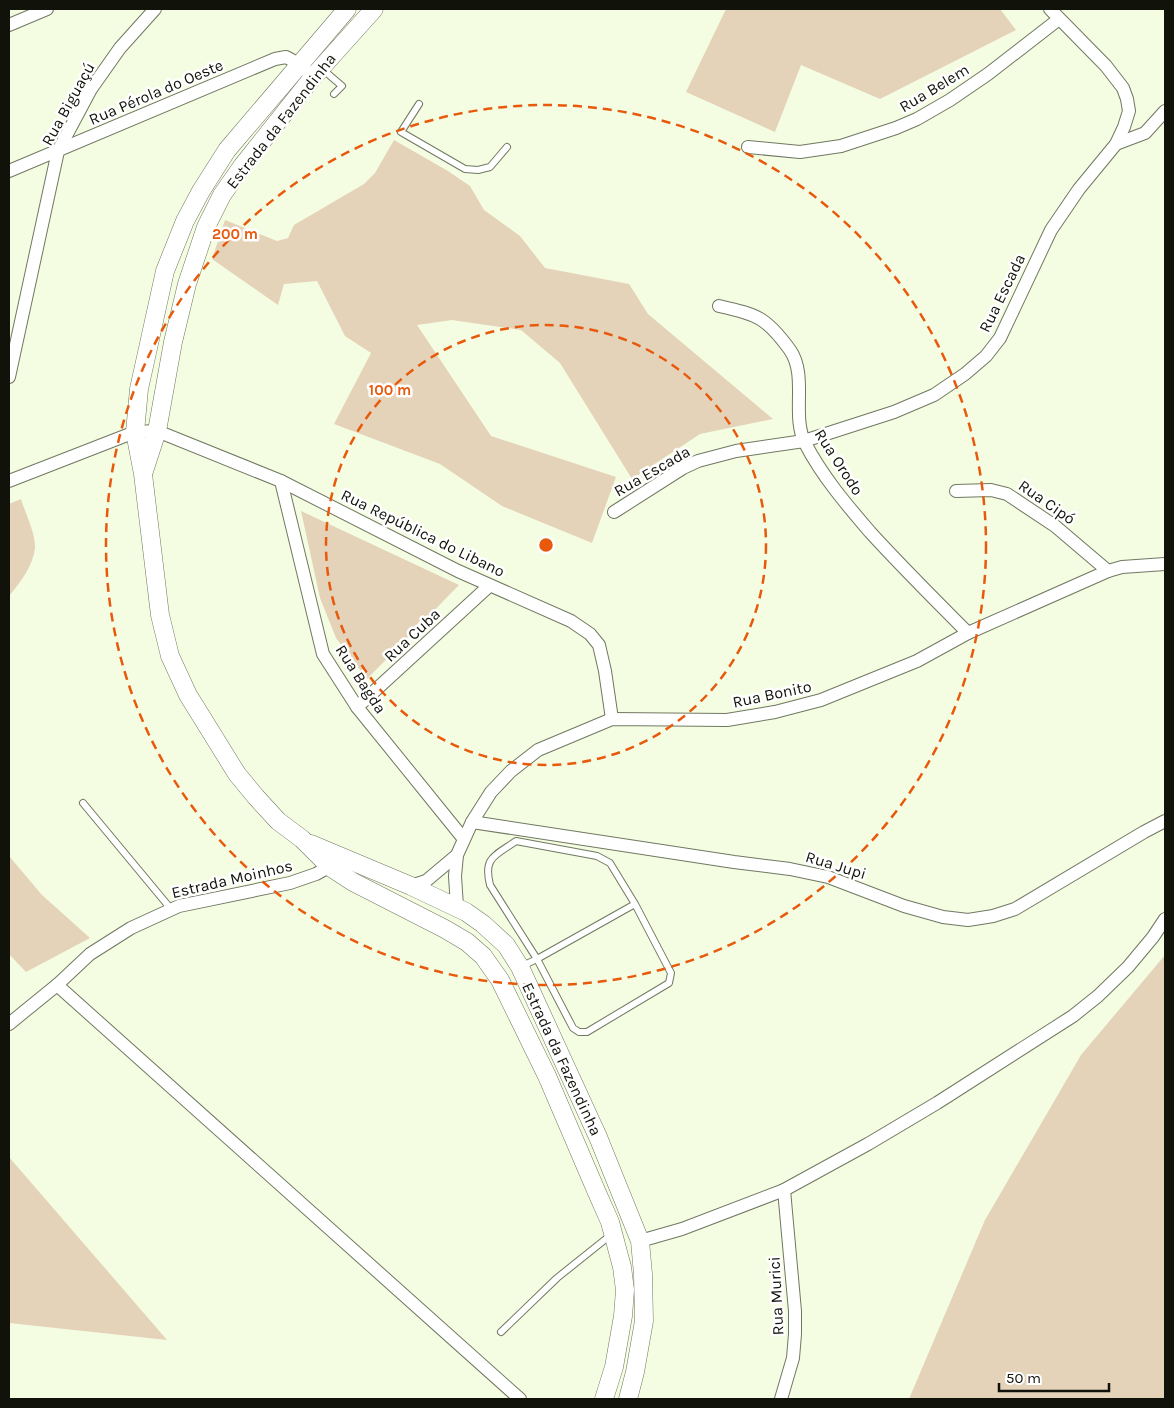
<svg xmlns="http://www.w3.org/2000/svg" width="1174" height="1408" font-family="Karla,sans-serif">
<style>
.green{fill:#e4d3b9}
.lines{fill:none;stroke-linecap:round;stroke-linejoin:round}
.service-casing{stroke:#707861;stroke-width:8}
.minor-casing{stroke:#707861;stroke-width:14}
.secondary-casing{stroke:#707861;stroke-width:19}
.service{stroke:#fff;stroke-width:6}
.minor{stroke:#fff;stroke-width:12}
.secondary{stroke:#fff;stroke-width:18}
.ring{fill:none;stroke:#e8590c;stroke-width:2.5;stroke-dasharray:9 6}
.labels{text-anchor:middle;dominant-baseline:central;stroke-width:5;stroke-linejoin:round;paint-order:stroke}
.street-label{font-size:16px;fill:#11130a;stroke:#fff}
.centre{fill:#e8590c;stroke:#fff;stroke-width:2.5}
.ring-label{font-size:15px;text-anchor:middle;font-weight:bold;fill:#e8590c;stroke:#fff;stroke-width:5;stroke-linejoin:round;paint-order:stroke}
</style>
<rect width="100%" height="100%" fill="#f4fde2"/>
<g class="green">
<path d="M726 9H1000L1016 30 880 99 801 65 775 132 686 92Z"/>
<path d="M394 140 448 171 470 186 484 210 520 236 545 268 629 284 648 314 773 419 700 434 632 479 560 363 521 330 452 320 417 325 491 436 616 477 592 543 502 506 440 464 334 424 371 353 345 336 317 281 284 284 278 305 212 259 225 220 277 241 288 238 294 225 364 184 375 173Z"/>
<path d="M21 499C25 512 36 535 35 548 33 566 20 583 9 596V504Z"/>
<path d="M301 511 459 585 367 679 336 638 320 598Z"/>
<path d="M9 856 42 895 90 938 26 972 9 954Z"/>
<path d="M1165 955V1399H909L985 1220 1081 1055Z"/>
<path d="M9 1157 167 1340 9 1323Z"/>
</g>
<g class="lines">
<defs>
<g id="service">
<path d="M321 68 342 86 334 94"/>
<path d="M419 104 401 132 465 169 478 170 490 167 507 147"/>
<path d="M83 803 171 909"/>
<path d="M520 967 537 959 573 1028 579 1032H587L669 983 671 973 635 904 610 863 597 856 516 841C495 856 483 857 490 885L537 959 635 904"/>
<path d="M501 1332 557 1278 612 1234"/>
</g>
<g id="minor">
<path d="M9 25 47 9"/>
<path d="M1116 144 1145 133 1165 111"/>
<path d="M748 147 800 152 841 146 896 128 917 119 950 100 988 74 1059 19"/>
<path d="M9 171 275 59 286 57 299 64 313 77"/>
<path d="M719 306C758 315 766 317 790 350 808 376 791 415 805 443 822 476 846 504 870 532 902 567 935 600 968 633"/>
<path d="M9 377 58 151 91 89 120 48 155 9"/>
<path d="M9 481 135 432 157 431 281 481 458 571 571 621 590 634 599 645 605 671 612 719"/>
<path d="M281 481 323 654 357 707 463 838"/>
<path d="M956 491 991 490 1007 494 1055 526 1108 571"/>
<path d="M614 512 683 468 698 461 736 451 804 441 894 412 934 395 965 374 986 356 1000 338 1051 230 1079 189 1116 144 1124 127 1129 111 1127 99 1123 88 1106 66 1050 9"/>
<path d="M357 707 489 586"/>
<path d="M472 822 734 862 790 869 828 877 904 906 943 917 968 920 993 916 1015 909 1144 832 1165 821"/>
<path d="M411 886 426 881 457 855"/>
<path d="M457 907 455 876 457 855 472 822 491 792 511 771 538 750 612 719 727 720 775 712 821 700 917 661 968 633 1108 571 1122 567 1165 564"/>
<path d="M57 985 520 1399"/>
<path d="M9 1024 57 985 90 954 131 928 179 906 290 883 316 874 336 863"/>
<path d="M640 1241 682 1229 784 1190 868 1144 937 1103 1073 1016 1098 996 1128 967 1153 937 1165 919"/>
<path d="M781 1399 793 1358 795 1334V1311L784 1190"/>
</g>
<g id="secondary">
<path d="M347 9 227 150 201 191 185 221 165 271 139 389 135 432 143 474 160 615 170 656 188 695 237 774 256 797 278 821 302 839 330 867 353 882 445 929 467 942 483 956 500 980 547 1076 598 1195 610 1222 622 1267 625 1290 623 1316 614 1367 604 1399"/>
<path d="M144 471 157 431 173 342 187 284 206 227 222 195 243 165 313 77 374 9"/>
<path d="M311 844 411 886 466 912 483 924 506 945 520 967 598 1137 640 1241 643 1274 644 1321 635 1372 628 1399"/>
</g>
</defs>
<use href="#service" class="service-casing"/>
<use href="#minor" class="minor-casing"/>
<use href="#secondary" class="secondary-casing"/>
<use href="#service" class="service"/>
<use href="#minor" class="minor"/>
<use href="#secondary" class="secondary"/>
</g>
<g class="ring">
<circle cx="546" cy="545" r="220"/>
<circle cx="546" cy="545" r="440"/>
</g>
<g class="labels">
<g class="street-label">
<text transform="translate(934 88) rotate(-31)">Rua Belem</text>
<text transform="translate(156 92) rotate(-23)">Rua Pérola do Oeste</text>
<text transform="translate(68 104) rotate(-61)">Rua Biguaçú</text>
<text transform="translate(281 121) rotate(-52)">Estrada da Fazendinha</text>
<text transform="translate(1002 293) rotate(-64)">Rua Escada</text>
<text transform="translate(839 462) rotate(57)">Rua Orodo</text>
<text transform="translate(652 471) rotate(-30)">Rua Escada</text>
<text transform="translate(1047 502) rotate(35)">Rua Cipó</text>
<text transform="translate(423 533) rotate(26)">Rua República do Libano</text>
<text transform="translate(412 635) rotate(-43)">Rua Cuba</text>
<text transform="translate(361 679) rotate(57)">Rua Bagda</text>
<text transform="translate(772 694) rotate(-12)">Rua Bonito</text>
<text transform="translate(836 865) rotate(17)">Rua Jupi</text>
<text transform="translate(232 879) rotate(-13)">Estrada Moinhos</text>
<text transform="translate(562 1059) rotate(65)">Estrada da Fazendinha</text>
<text transform="translate(776 1296) rotate(-93)">Rua Murici</text>
</g>
</g>
<circle cx="546" cy="545" r="8" class="centre"/>
<g class="ring-label">
<text x="235" y="239">200 m</text>
<text x="390" y="395">100 m</text>
</g>
<rect width="1174" height="1408" fill="none" stroke="#11130a" stroke-width="20"/>
<path d="M999 1383v8h110v-8" fill="none" stroke="#11130a" stroke-width="2.5"/>
<text x="1006" y="1383" font-size="15" fill="#11130a" stroke="#ffffff" stroke-width="4" paint-order="stroke">50 m</text>
</svg>
